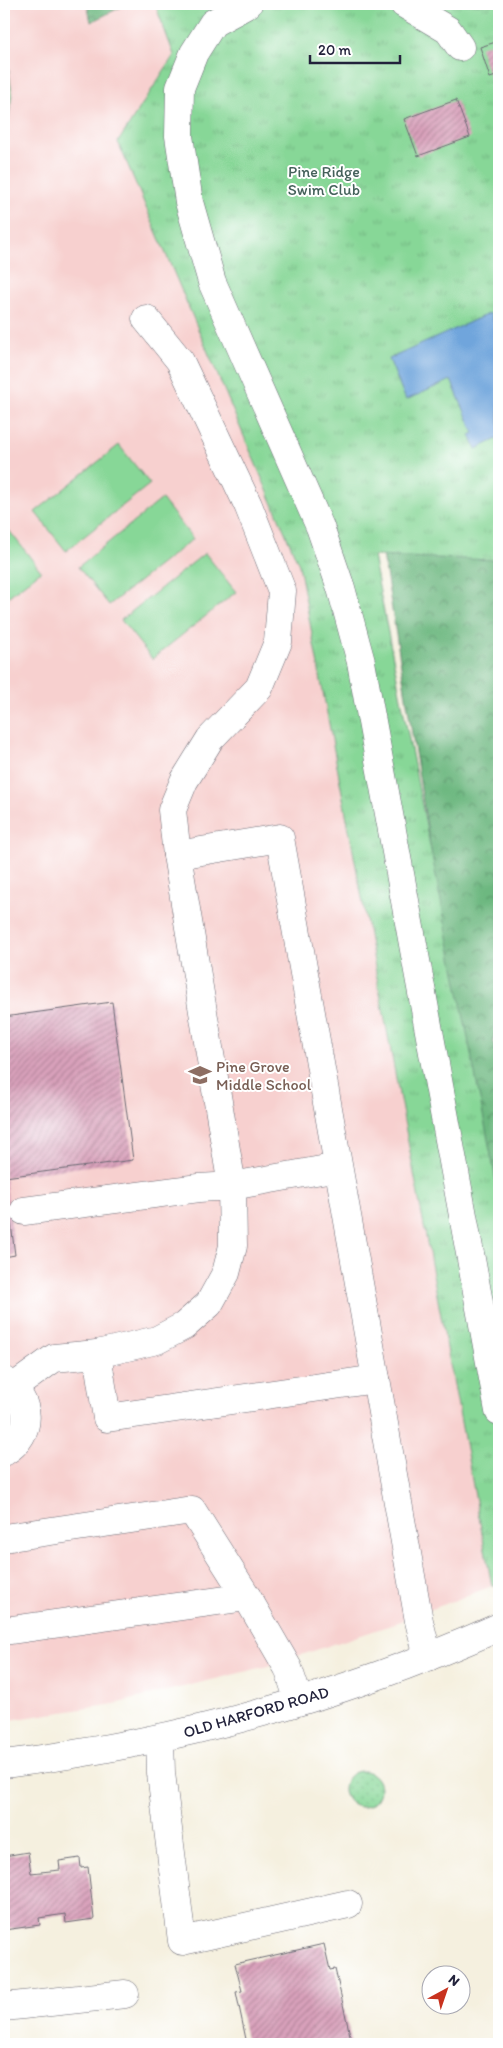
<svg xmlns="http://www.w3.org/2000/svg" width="503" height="2048" font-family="Itim,sans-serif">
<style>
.built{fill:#f7d0cf}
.grass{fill:#87d797;stroke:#547c69}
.forest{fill:url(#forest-crowns);stroke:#486d5e}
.park{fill:url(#park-tufts);stroke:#547c69}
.garden{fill:url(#garden-dots);stroke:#547c69}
.water{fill:#6fa5dc;stroke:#48648c}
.building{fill:url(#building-hatch)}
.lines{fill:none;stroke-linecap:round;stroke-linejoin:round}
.minor-casing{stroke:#6c6a74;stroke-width:29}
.minor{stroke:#fff;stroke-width:28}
.labels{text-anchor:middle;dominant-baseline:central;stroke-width:4;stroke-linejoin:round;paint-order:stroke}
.park-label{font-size:16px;fill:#45615b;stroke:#fff}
.education-label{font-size:16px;fill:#785e54;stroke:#fff;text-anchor:start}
.street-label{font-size:16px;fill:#22223b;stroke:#fff}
</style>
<defs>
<pattern id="forest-crowns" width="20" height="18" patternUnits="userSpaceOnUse" patternTransform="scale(1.25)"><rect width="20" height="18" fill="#6db880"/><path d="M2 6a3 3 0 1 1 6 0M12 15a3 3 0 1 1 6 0" fill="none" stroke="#59956a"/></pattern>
<pattern id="park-tufts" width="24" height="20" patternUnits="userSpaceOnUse" patternTransform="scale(1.25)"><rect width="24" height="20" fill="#87d797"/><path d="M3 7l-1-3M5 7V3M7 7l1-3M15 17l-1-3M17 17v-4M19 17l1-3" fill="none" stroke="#74b883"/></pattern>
<pattern id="garden-dots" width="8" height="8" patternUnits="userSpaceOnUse" patternTransform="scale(1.25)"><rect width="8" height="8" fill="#87d797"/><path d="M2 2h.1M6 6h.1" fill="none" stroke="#74b883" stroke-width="1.8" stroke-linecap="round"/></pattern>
<pattern id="building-hatch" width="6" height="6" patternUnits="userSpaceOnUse" patternTransform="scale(1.25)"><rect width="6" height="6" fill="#d9a1bb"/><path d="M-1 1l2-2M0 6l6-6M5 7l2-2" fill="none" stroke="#b08399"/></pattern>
</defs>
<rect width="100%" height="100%" fill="#fff"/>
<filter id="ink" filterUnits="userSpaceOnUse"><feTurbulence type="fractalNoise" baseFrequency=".02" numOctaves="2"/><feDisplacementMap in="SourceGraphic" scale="10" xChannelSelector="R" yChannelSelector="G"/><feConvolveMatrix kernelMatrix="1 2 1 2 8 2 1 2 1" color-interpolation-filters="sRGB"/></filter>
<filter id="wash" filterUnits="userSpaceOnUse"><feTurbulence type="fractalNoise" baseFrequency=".0096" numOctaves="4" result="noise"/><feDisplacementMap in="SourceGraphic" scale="20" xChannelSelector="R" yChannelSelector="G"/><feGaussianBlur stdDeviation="1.12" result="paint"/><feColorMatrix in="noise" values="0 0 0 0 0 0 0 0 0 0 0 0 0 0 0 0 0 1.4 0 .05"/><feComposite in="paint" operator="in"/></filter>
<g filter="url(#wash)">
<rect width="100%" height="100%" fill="#f5f0df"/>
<path class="built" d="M4 4H155L174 54 118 142 299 565 492 1586 388 1626 268 1666 114 1704 4 1721Z"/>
<g class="grass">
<path d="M4 35 12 94 4 152Z"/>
<path d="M119 445 150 484 66 551 35 512Z"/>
<path d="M162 499 193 539 109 605 78 567Z"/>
<path d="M4 524 41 571 4 600Z"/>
<path d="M205 553 236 592 152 659 121 620Z"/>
</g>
<g class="forest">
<path d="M87 4H127L91 22Z"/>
<path d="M499 524V1007L493 1042 499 1065V1230L468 1080 382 548Z"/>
</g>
<path class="park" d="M155 4H499V560L373 556 499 1196V1584L492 1586 299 565 118 142 174 55Z"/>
<circle class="garden" cx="362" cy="1789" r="18"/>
<path class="water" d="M490 313 499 334V438L476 449 470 435 474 433 451 380 406 400 389 359Z"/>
<g id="blocks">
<g class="building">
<path d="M499 41V75L490 78 480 47Z"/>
<path d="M456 100 470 137 418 156 404 119Z"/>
<path d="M499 284V297L495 286Z"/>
<path d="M112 1002 133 1160 5 1177 15 1255 4 1257V1017Z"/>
<path d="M28 1852 31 1873 60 1870 59 1861 80 1858 81 1868 88 1867 94 1919 66 1923 65 1914 39 1918 40 1925 4 1930 5 1877 4 1856Z"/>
<path d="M324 1944 330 1970 335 1969 352 2044H247L236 1992 242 1991 235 1964Z"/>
</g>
</g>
</g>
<g filter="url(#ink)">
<use href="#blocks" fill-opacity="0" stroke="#6c6a74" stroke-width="1"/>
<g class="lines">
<defs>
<g id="minor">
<path d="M248 4 213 23 194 53 180 88 179 136 189 202 212 282 320 527 341 588 361 662 499 1411"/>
<path d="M404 4 448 30 460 47"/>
<path d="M146 319 180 361 248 505 282 591 278 642 259 688 210 739 184 781 172 810 177 855"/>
<path d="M338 1167 232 1186 177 855 280 838 419 1621 428 1657"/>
<path d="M97 1354 107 1418 376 1379"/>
<path d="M4 1380C31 1399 35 1433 4 1452"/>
<path d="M14 1387 54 1358 97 1354 157 1340 184 1326 209 1304 226 1273 233 1246 232 1186 199 1188 24 1211"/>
<path d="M4 1538 192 1510 247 1597 4 1631"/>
<path d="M247 1597 288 1668 299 1701"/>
<path d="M160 1739 161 1773 182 1941 348 1904"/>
<path d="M4 1764C174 1743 342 1697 499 1627"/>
<path d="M4 2007 125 1994"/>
</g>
</defs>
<use href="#minor" class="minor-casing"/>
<use href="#minor" class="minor"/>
</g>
</g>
<defs>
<symbol id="school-bare" viewBox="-9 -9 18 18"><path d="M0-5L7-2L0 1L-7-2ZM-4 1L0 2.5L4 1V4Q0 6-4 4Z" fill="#8d6e63" stroke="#fff" stroke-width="2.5" paint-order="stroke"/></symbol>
</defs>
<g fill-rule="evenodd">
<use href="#school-bare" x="184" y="1059" width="32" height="32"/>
</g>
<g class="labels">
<g class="park-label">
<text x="324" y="171">Pine Ridge<tspan x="324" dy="18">Swim Club</tspan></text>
</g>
<g class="education-label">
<text x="216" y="1066">Pine Grove<tspan x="216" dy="18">Middle School</tspan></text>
</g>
<g class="street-label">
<text transform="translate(256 1712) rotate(-16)">OLD HARFORD ROAD</text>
</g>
</g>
<rect width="503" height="2048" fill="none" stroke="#fff" stroke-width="20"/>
<g transform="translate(446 1990) rotate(40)"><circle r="24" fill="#ffffff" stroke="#a7a7b1"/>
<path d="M0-4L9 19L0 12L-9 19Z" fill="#c8321e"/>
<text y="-8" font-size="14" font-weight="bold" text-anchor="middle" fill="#22223b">N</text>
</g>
<path d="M310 55v8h90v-8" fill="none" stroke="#22223b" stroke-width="2.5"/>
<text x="318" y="55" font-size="15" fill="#22223b" stroke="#ffffff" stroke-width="4" paint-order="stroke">20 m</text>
</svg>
